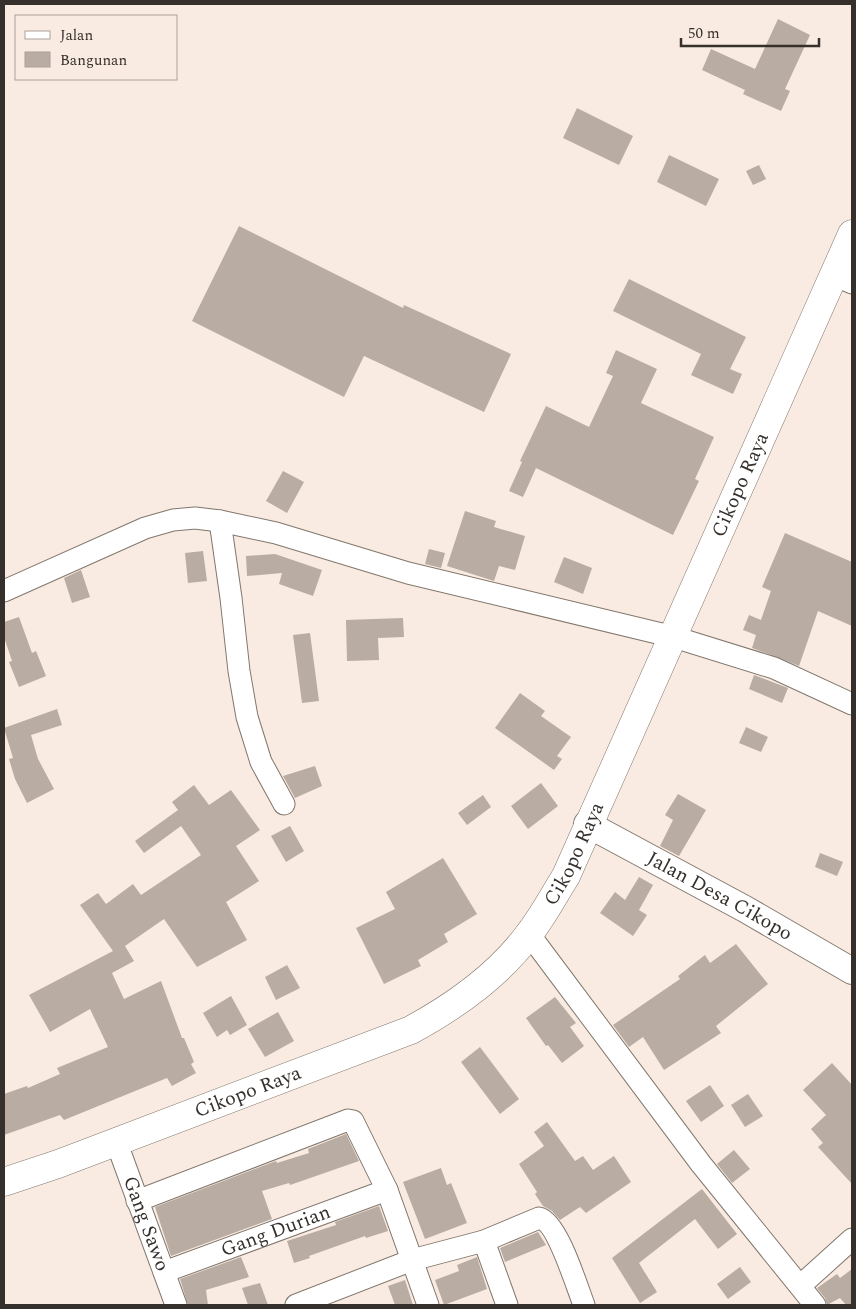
<svg xmlns="http://www.w3.org/2000/svg" width="856" height="1309" font-family="Spectral,serif">
<style>
.building{fill:#b9aca2}
.lines{fill:none;stroke-linecap:round;stroke-linejoin:round}
.minor-casing{stroke:#82776d;stroke-width:23}
.major-casing{stroke:#82776d;stroke-width:28}
.highway-casing{stroke:#82776d;stroke-width:29}
.minor{stroke:#fff;stroke-width:21}
.major{stroke:#fff;stroke-width:26}
.highway{stroke:#fff;stroke-width:28}
.labels{text-anchor:middle;dominant-baseline:central;stroke-width:5;stroke-linejoin:round;paint-order:stroke}
.street-label{font-size:20px;fill:#35302c;stroke:#f9ebe1}
</style>
<rect width="100%" height="100%" fill="#f9ebe1"/>
<g class="building">
<path d="M778 19 810 35 785 89 790 91 781 111 743 94 745 90 702 70 711 49 755 69Z"/>
<path d="M577 108 633 136 619 165 563 138Z"/>
<path d="M669 155 719 179 706 206 657 182Z"/>
<path d="M759 165 766 179 753 185 746 171Z"/>
<path d="M239 226 403 308 404 305 511 354 484 412 364 356 344 397 192 321Z"/>
<path d="M629 279 746 337 730 369 742 374 733 394 691 375 701 354 613 311Z"/>
<path d="M616 350 657 369 641 403 714 437 695 479 699 481 673 535 536 468 523 497 509 491 522 462 520 461 546 406 589 427 613 376 606 373Z"/>
<path d="M283 471 304 482 287 513 266 501Z"/>
<path d="M465 511 496 521 494 527 525 536 515 570 499 566 494 581 447 566Z"/>
<path d="M785 533 852 562V626L818 611 799 666 752 648 756 635 743 630 749 615 761 620 771 591 762 587Z"/>
<path d="M429 549 445 553 441 568 425 564Z"/>
<path d="M203 551 207 581 188 583 185 553Z"/>
<path d="M275 554 322 570 313 596 279 584 282 573 247 576 246 556Z"/>
<path d="M564 557 592 568 583 594 554 582Z"/>
<path d="M81 570 90 597 72 603 64 578Z"/>
<path d="M19 617 32 653 36 651 46 676 19 687 9 662 12 661 4 637V622Z"/>
<path d="M403 618 404 637 378 638 379 660 347 661 346 620Z"/>
<path d="M310 633 319 701 302 703 293 635Z"/>
<path d="M754 675 788 688 782 703 749 689Z"/>
<path d="M520 693 545 711 541 716 571 737 557 756 562 759 554 770 495 728Z"/>
<path d="M57 709 62 725 31 735 38 759 54 789 27 803 15 779 9 759 13 758 4 728Z"/>
<path d="M746 727 768 737 761 752 739 743Z"/>
<path d="M315 766 322 786 295 798 283 776Z"/>
<path d="M541 783 558 806 528 829 511 806Z"/>
<path d="M194 785 209 805 231 790 260 830 236 846 259 881 226 902 247 940 197 967 164 919 125 946 134 961 112 973 124 999 161 981 182 1038H184L194 1062 191 1064 196 1073 172 1086 167 1078 64 1120 60 1115 4 1135V1094L27 1086 28 1088 60 1074 57 1068 108 1047 90 1009 50 1032 29 995 113 951 80 905 98 893 106 904 133 884 141 895 201 855 181 826 144 853 135 841 178 810 172 802Z"/>
<path d="M678 794 706 810 679 856 660 846 673 820 665 815Z"/>
<path d="M483 795 491 807 467 825 458 813Z"/>
<path d="M290 826 304 851 286 862 271 836Z"/>
<path d="M820 853 843 862 837 876 815 867Z"/>
<path d="M443 858 477 914 444 934 448 942 418 960 421 966 384 984 356 928 395 909 386 892Z"/>
<path d="M639 877 653 885 639 910 647 915 633 936 600 913 615 892 625 900Z"/>
<path d="M736 944 768 984 716 1026 721 1033 664 1070 643 1037 629 1047 613 1025 680 979 678 976 705 955 710 963Z"/>
<path d="M287 965 300 988 276 1000 265 977Z"/>
<path d="M231 996 247 1025 230 1035 227 1030 217 1037 203 1013Z"/>
<path d="M555 997 576 1023 570 1027 584 1046 562 1063 548 1045 546 1046 526 1018Z"/>
<path d="M278 1012 294 1041 265 1057 248 1029Z"/>
<path d="M480 1047 519 1099 500 1114 461 1062Z"/>
<path d="M832 1063 852 1085V1184L818 1147 823 1143 811 1129 826 1115 803 1090Z"/>
<path d="M710 1085 724 1106 701 1122 686 1101Z"/>
<path d="M748 1094 763 1116 745 1127 731 1105Z"/>
<path d="M547 1122 575 1161 583 1156 593 1170 614 1156 631 1182 586 1213 580 1207 560 1220 552 1211 543 1206 535 1194 537 1192 519 1164 544 1146 534 1132Z"/>
<path d="M346 1134 359 1161 290 1185 289 1183 262 1191 272 1219 171 1256 155 1207 276 1161 277 1163 309 1153 308 1149Z"/>
<path d="M734 1150 750 1169 732 1183 717 1164Z"/>
<path d="M441 1168 447 1185 451 1183 467 1223 425 1239 403 1182Z"/>
<path d="M702 1189 737 1234 718 1249 695 1219 639 1263 657 1292 640 1303 612 1258Z"/>
<path d="M379 1206 388 1231 366 1238 365 1236 309 1256 310 1258 294 1263 287 1241 336 1225 335 1222Z"/>
<path d="M538 1232 546 1245 505 1262 500 1248Z"/>
<path d="M241 1257 249 1277 206 1290 208 1305H188L180 1279Z"/>
<path d="M477 1257 487 1289 444 1305 435 1280 459 1271 457 1265Z"/>
<path d="M740 1267 751 1282 728 1299 717 1284Z"/>
<path d="M852 1269V1305H846L840 1298 827 1305 825 1298 817 1288 837 1274 840 1278Z"/>
<path d="M405 1280 413 1305H395L388 1286Z"/>
<path d="M260 1283 268 1305H248L242 1288Z"/>
</g>
<g class="lines">
<defs>
<g id="minor">
<path d="M834 275 852 283"/>
<path d="M220 521 231 598 239 671 247 717 261 762 284 804"/>
<path d="M4 591 145 528 173 520 195 518 220 521 276 533 408 573 674 637 774 668 852 704"/>
<path d="M529 934 701 1164 815 1305"/>
<path id="s1" d="M116 1141 176 1305"/>
<path d="M137 1201 348 1120 353 1121 387 1190 428 1305"/>
<path d="M484 1241 507 1305"/>
<path id="s2" d="M164 1272 387 1190"/>
<path d="M800 1286 852 1239"/>
<path d="M296 1305 412 1260 484 1241 539 1218C557 1221 577 1287 584 1305"/>
</g>
<g id="major">
<path id="s3" d="M587 824 745 909 852 971"/>
</g>
<g id="highway">
<path id="s4" d="M4 1182 58 1164 411 1030C455 1006 499 975 529 934 543 916 554 895 566 876L852 234"/>
</g>
</defs>
<use href="#minor" class="minor-casing"/>
<use href="#major" class="major-casing"/>
<use href="#highway" class="highway-casing"/>
<use href="#minor" class="minor"/>
<use href="#major" class="major"/>
<use href="#highway" class="highway"/>
</g>
<g class="labels">
<g class="street-label">
<text stroke="none"><textPath href="#s4" startOffset="1085">Cikopo Raya</textPath></text>
<text stroke="none"><textPath href="#s4" startOffset="680">Cikopo Raya</textPath></text>
<text stroke="none"><textPath href="#s3" startOffset="151">Jalan Desa Cikopo</textPath></text>
<text stroke="none"><textPath href="#s4" startOffset="260">Cikopo Raya</textPath></text>
<text stroke="none"><textPath href="#s1" startOffset="88">Gang Sawo</textPath></text>
<text stroke="none"><textPath href="#s2" startOffset="119">Gang Durian</textPath></text>
</g>
</g>
<rect width="856" height="1309" fill="none" stroke="#35302c" stroke-width="10"/>
<rect x="15" y="15" width="162" height="65" fill="#f9ebe1" stroke="#aba099"/>
<rect x="25" y="31" width="25" height="8" fill="#ffffff" stroke="#aba099"/>
<text x="60" y="40" font-size="15" fill="#35302c">Jalan</text>
<rect x="25" y="52" width="25" height="15" fill="#b9aca2" stroke="#aba099"/>
<text x="60" y="65" font-size="15" fill="#35302c">Bangunan</text>
<path d="M681 38v8h138v-8" fill="none" stroke="#35302c" stroke-width="2.5"/>
<text x="688" y="38" font-size="15" fill="#35302c" stroke="#f9ebe1" stroke-width="4" paint-order="stroke">50 m</text>
</svg>
